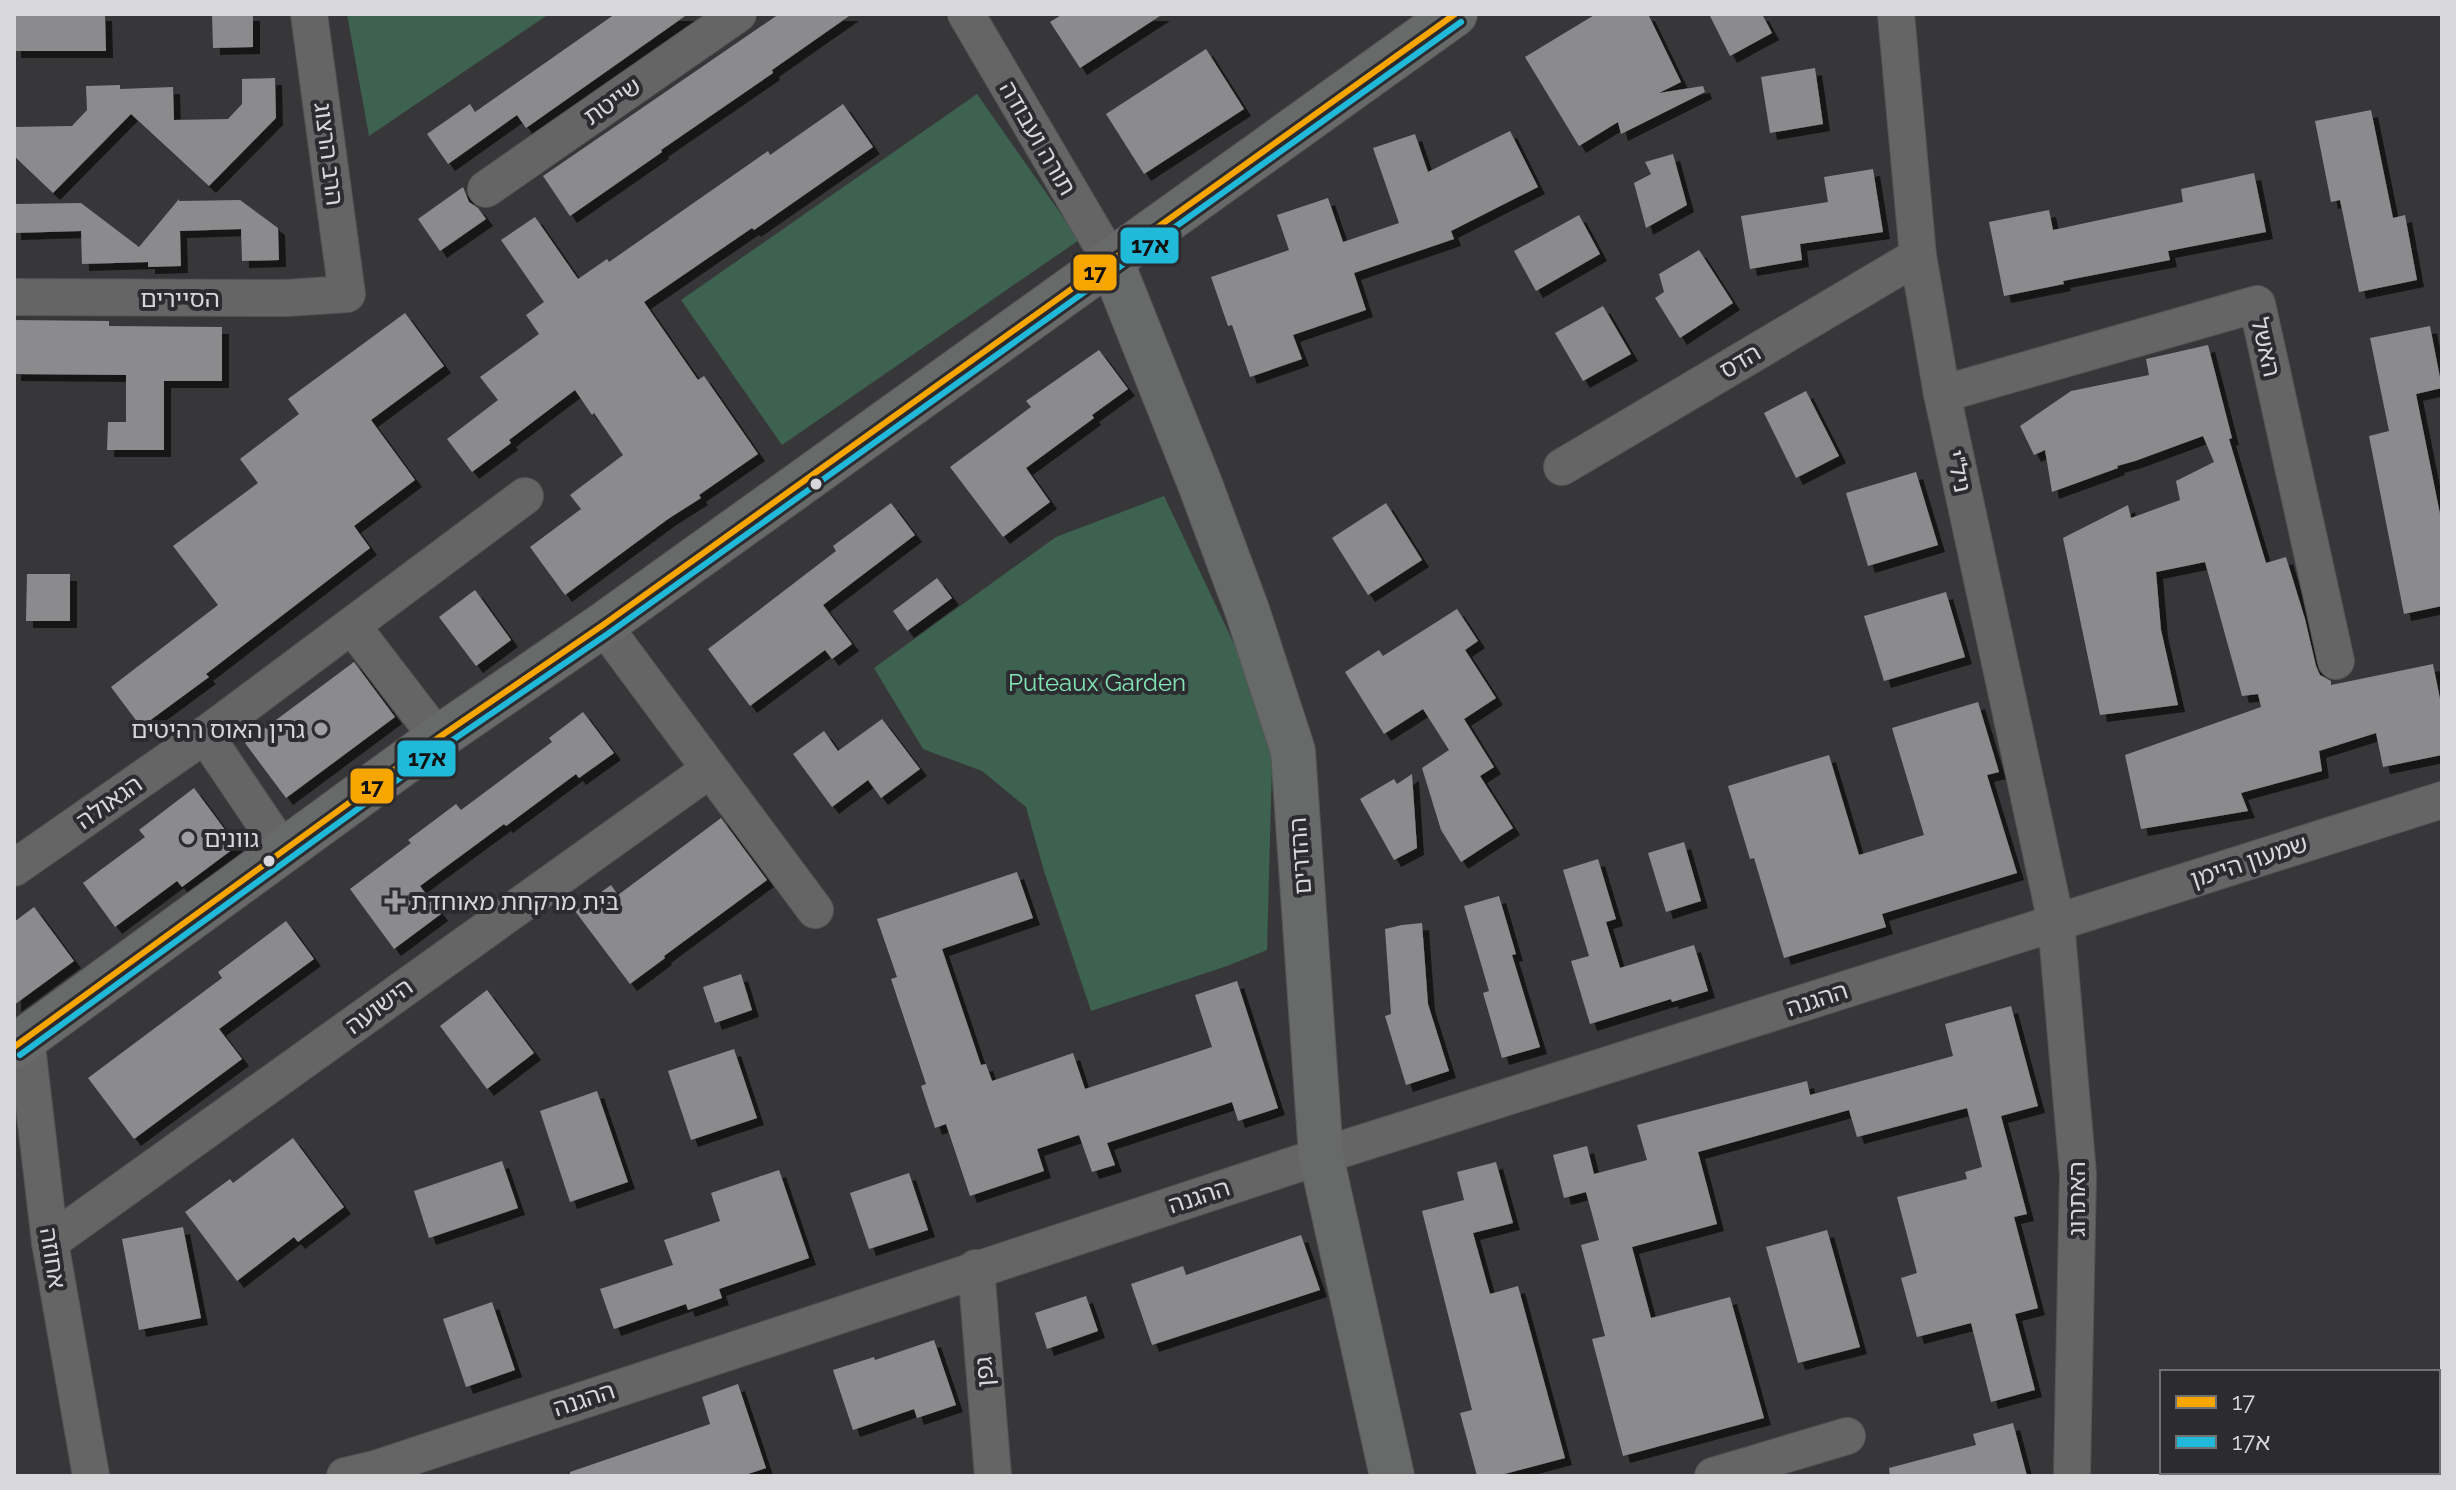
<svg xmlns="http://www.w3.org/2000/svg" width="2456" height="1490" font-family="Raleway,'Noto Sans Hebrew',sans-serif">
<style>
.green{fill:#3e6250}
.building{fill:#8b8b8d;filter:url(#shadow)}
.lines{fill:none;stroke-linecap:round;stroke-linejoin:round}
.street-casing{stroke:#545456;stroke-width:38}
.secondary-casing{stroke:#545456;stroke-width:46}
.street{stroke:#656566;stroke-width:36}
.secondary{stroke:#686969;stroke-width:44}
.bus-1-casing{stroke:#2c2c30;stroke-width:12}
.bus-2-casing{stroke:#2c2c30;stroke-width:12}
.bus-1{stroke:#f7a600;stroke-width:6}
.bus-2{stroke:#20b9da;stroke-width:6}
.bus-dot{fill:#d8d7da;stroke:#2c2c30;stroke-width:3}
.poi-dot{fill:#a09fa2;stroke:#2c2c30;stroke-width:3}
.labels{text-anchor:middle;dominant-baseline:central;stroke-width:8;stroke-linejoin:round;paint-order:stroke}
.street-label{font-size:24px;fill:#d8d7da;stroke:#2c2c30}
.park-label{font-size:24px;fill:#82e5b5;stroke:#2c2c30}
.poi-label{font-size:24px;fill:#d8d7da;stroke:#2c2c30;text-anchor:start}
.line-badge{stroke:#2c2c30;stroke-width:3}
.pale-badge-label{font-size:22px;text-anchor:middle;font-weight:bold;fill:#111}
</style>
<defs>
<filter id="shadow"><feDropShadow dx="7" dy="7" stdDeviation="0" flood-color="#0009"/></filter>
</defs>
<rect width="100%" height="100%" fill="#37373a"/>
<g class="green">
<path d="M347 14H549L369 136Z"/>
<path d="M977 94 1079 240 782 445 681 300Z"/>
<path d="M1164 496 1273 726 1267 950 1227 966 1091 1011 1044 871 1026 807 982 771 923 749 874 668 1056 537Z"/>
</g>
<g class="building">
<path d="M14 14H105L106 51H14Z"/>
<path d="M212 14H253V47L213 48Z"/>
<path d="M615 14H688L526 128 517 115 448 164 427 134 470 104 475 112Z"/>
<path d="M779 14H852L772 70 773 73 661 150 662 152 570 216 543 176Z"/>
<path d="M1063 14H1163L1080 68 1050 22Z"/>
<path d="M1596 14H1648L1681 82 1659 93 1703 86 1705 92 1621 134 1618 122 1579 146 1525 57Z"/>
<path d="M1709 14H1762L1772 33 1730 56Z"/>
<path d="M1206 49 1244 109 1144 174 1106 114Z"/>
<path d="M1815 68 1823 124 1770 133 1761 77Z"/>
<path d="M275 78 276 118 209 186 131 114 53 193 14 156V127L72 126 87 110 86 86 120 85V89L173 87 174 120 228 119 242 104V79Z"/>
<path d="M843 104 873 147 754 230 752 228 644 302 698 380 704 376 758 454 699 495 701 498 668 519 565 595 530 547 581 509 570 495 623 455 594 413 592 415 575 390 509 440 511 443 472 472 447 439 498 400 480 377 539 334 526 315 544 302 501 240 535 217 578 279 607 259 609 262 768 151 770 155Z"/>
<path d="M2371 110 2393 218 2405 215 2417 280 2359 292 2340 200 2331 202 2315 121Z"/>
<path d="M1510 131 1538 187 1451 231 1454 239 1354 273 1366 310 1293 335 1302 359 1250 377 1232 325 1228 326 1211 277 1289 250 1277 215 1328 198 1343 242 1399 223 1373 148 1415 134 1428 172Z"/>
<path d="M1673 154 1687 205 1646 228 1634 183 1651 174 1645 162Z"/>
<path d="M1873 169 1883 232 1800 244 1802 260 1750 269 1741 216 1828 202 1824 177Z"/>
<path d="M2254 173 2266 232 2168 251 2170 260 2063 281 2064 284 2004 296 1989 222 2049 210 2053 230 2183 202 2181 189Z"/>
<path d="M463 187 469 202 478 208 486 219 440 251 418 219Z"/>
<path d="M179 199V201L240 200 278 228 279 260 242 261 241 229 180 231 181 266 148 267V262L82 264 81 231 14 233V204L81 203 139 247Z"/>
<path d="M1579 215 1600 254 1536 291 1514 251Z"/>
<path d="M1699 250 1733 303 1680 338 1655 298 1664 292 1659 274Z"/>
<path d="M1603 306 1631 354 1583 381 1555 333Z"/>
<path d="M405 313 444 366 371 420 415 480 354 526 370 548 206 674 209 677 141 727 111 687 218 605 173 546 258 483 240 459 299 414 288 399Z"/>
<path d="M14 320 109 321V326L222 327V381H164V450H107L108 422H126V375L14 374Z"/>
<path d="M2430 326 2442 388 2416 394 2442 524V606L2404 614 2369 436 2389 431 2370 338Z"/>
<path d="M2208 345 2232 438 2229 439 2266 563 2286 557 2305 619 2316 666 2320 675 2331 681V685L2433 664 2442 709V755L2383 767 2376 733 2319 751 2322 771 2241 793 2248 811 2141 829 2125 755 2261 707 2258 694 2242 696 2205 562 2156 572 2161 630 2178 705 2100 715 2063 538 2128 505 2131 518 2180 500 2176 481 2214 462 2203 436 2135 461 2117 466 2118 468 2052 492 2045 450 2034 455 2020 426 2071 391 2149 375 2146 359Z"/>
<path d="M1099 350 1128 389 1092 415 1094 418 1026 468 1050 502 1003 537 950 467 1031 407 1026 401Z"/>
<path d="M1806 391 1839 456 1796 478 1764 413Z"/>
<path d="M1916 472 1938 545 1868 566 1846 493Z"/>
<path d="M891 503 915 535 823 605 852 644 832 659 825 650 750 706 708 649 836 551 833 546Z"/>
<path d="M1386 503 1422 560 1368 595 1332 538Z"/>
<path d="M27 574H70V621H26Z"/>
<path d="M937 578 952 598 907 631 893 611Z"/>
<path d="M475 590 511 640 476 666 439 617Z"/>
<path d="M1946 592 1965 657 1884 681 1864 616Z"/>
<path d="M1457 609 1478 641 1465 650 1496 698 1464 719 1494 767 1480 776 1513 828 1461 862 1441 830 1422 768 1449 750 1423 709 1384 734 1345 672 1379 650 1383 656Z"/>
<path d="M354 662 395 717 286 798 245 743Z"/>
<path d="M1978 702 1999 772 1987 775 2017 873 1882 914 1886 927 1784 958 1754 858 1750 859 1728 786 1829 755 1859 855 1924 835 1892 728Z"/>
<path d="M583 712 614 753 579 778 576 774 506 826 504 824 420 886 441 914 394 949 350 889 411 843 408 840 456 804 461 810 552 742 549 738Z"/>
<path d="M882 719 920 769 881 798 868 780 832 807 793 754 824 731 838 751Z"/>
<path d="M1412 774 1417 848 1394 860 1360 799 1394 779 1397 784Z"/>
<path d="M194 788 237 846 182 887 177 881 115 927 83 883 145 837 139 830Z"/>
<path d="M721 818 767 880 664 956 665 958 630 984 575 911 611 885 618 895Z"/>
<path d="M1684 842 1701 901 1666 912 1648 853Z"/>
<path d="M1598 859 1616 919 1606 922 1620 968 1694 945 1708 991 1672 1002 1671 999 1590 1024 1571 961 1589 956 1563 870Z"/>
<path d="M1017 872 1033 918 942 949 981 1065 986 1064 992 1081 1073 1053 1085 1089 1212 1047 1195 995 1237 981 1278 1108 1238 1121 1232 1102 1107 1143 1115 1165 1092 1172 1079 1135 1037 1149 1044 1171 970 1196 946 1124 935 1128 921 1086 926 1084 891 979 897 977 877 919Z"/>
<path d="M1499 896 1516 954 1512 955 1540 1047 1502 1058 1483 993 1489 991 1464 906Z"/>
<path d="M34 907 74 961 14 1005V922Z"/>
<path d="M286 921 314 959 219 1029 242 1059 134 1139 88 1078 222 978 218 972Z"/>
<path d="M1422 923 1428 1004 1449 1071 1406 1085 1385 1016 1391 1014 1385 929 1402 925Z"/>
<path d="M741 974 752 1010 715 1023 703 987Z"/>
<path d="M487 990 534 1053 487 1089 440 1026Z"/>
<path d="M2011 1006 2038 1106 2001 1116 2027 1214 2014 1217 2038 1308 2015 1314 2035 1390 1991 1402 1971 1323 1917 1337 1901 1278 1917 1273 1897 1197 1967 1179 1965 1172 1982 1167 1967 1108 1857 1137 1849 1110 1698 1152 1717 1224 1632 1247 1651 1318 1730 1297 1764 1418 1623 1456 1592 1339 1605 1336 1581 1245 1599 1240 1586 1192 1564 1198 1553 1155 1587 1146 1594 1174 1647 1160 1637 1125 1807 1081 1810 1095 1953 1056 1945 1024Z"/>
<path d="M734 1049 757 1118 691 1140 668 1071Z"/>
<path d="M597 1091 628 1182 570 1202 540 1111Z"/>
<path d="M293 1138 344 1207 298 1242 294 1237 237 1281 185 1212 230 1179 233 1183Z"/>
<path d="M502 1161 518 1208 429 1238 414 1191Z"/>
<path d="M1496 1162 1513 1223 1473 1233 1490 1294 1518 1286 1565 1458 1497 1476H1477L1460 1413 1472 1410 1422 1211 1464 1200 1457 1172Z"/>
<path d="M779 1170 809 1258 719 1289 722 1298 688 1310 686 1304 614 1329 600 1289 673 1265 664 1240 720 1221 711 1193Z"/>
<path d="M909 1173 928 1230 869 1249 850 1193Z"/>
<path d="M183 1227 201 1318 139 1330 122 1239Z"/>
<path d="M1827 1230 1860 1347 1798 1363 1766 1247Z"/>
<path d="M1301 1235 1320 1290 1152 1345 1131 1284 1183 1266 1186 1275Z"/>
<path d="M1086 1296 1098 1331 1047 1349 1035 1313Z"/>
<path d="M492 1302 515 1370 466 1387 443 1319Z"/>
<path d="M934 1340 956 1405 917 1418 914 1409 853 1430 833 1370 874 1357 875 1360Z"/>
<path d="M738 1384 766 1468 742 1476H570V1472L710 1424 702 1397Z"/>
<path d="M2013 1423 2027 1476H1890L1889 1468 1976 1445 1973 1434Z"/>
</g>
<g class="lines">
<defs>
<g id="street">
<path d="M966 14 1111 261"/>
<path d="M1896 14 1918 256 1942 394 2056 922 2078 1174 2072 1476"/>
<path d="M486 189 738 14"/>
<path d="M14 297 286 298 347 294 309 14"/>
<path d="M1942 394 2257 304 2336 661"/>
<path d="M1562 467 1918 256"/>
<path d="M603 625 815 910"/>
<path d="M352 626 438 738"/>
<path d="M205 735 284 852"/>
<path d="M14 868 205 735 525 496"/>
<path d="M26 1038 50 1242 91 1476"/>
<path d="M50 1242 709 770"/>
<path d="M976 1268 993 1476"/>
<path d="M345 1476 375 1469 1321 1156 2442 800"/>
<path d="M1713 1476 1847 1436"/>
</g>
<g id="secondary">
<path d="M1111 261 1200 484 1247 610 1293 751 1321 1156 1392 1476"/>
<path d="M14 1047 438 738 603 625 1455 14"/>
</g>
</defs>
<use href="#street" class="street-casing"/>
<use href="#secondary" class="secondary-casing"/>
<use href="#street" class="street"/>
<use href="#secondary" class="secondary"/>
<defs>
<path id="bus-1" d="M14 1047 438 738 603 625 1455 14"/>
<path id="bus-2" d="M20 1055 444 746 609 633 1461 22"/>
</defs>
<use href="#bus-1" class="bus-1-casing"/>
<use href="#bus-2" class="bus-2-casing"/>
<use href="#bus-1" class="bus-1"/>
<use href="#bus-2" class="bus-2"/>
</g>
<g class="bus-dot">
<circle cx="816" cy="484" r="7"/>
<circle cx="269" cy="861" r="7"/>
</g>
<g class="poi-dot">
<circle cx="321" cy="729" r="8"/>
<circle cx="188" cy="838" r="8"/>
<path d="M391 889h8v8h8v8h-8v8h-8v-8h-8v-8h8z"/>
</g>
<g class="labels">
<g class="street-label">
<text transform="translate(612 101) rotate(-35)">שייטת</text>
<text transform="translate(1038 138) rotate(60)">תורה ועבודה</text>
<text transform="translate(329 154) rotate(83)">הרב הרצוג</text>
<text x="180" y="298">הסיירים</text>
<text transform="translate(2266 347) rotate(77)">האשל</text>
<text transform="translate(1740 361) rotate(-31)">הדס</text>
<text transform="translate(1959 471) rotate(78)">ניל"י</text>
<text transform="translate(109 802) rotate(-35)">הגאולה</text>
<text transform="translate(1300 856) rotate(-94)">ההדרים</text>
<text transform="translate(2249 861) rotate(-18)">שמעון היימן</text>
<text transform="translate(1817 999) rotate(-18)">ההגנה</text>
<text transform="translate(379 1006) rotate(-36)">הישועה</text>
<text transform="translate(1199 1196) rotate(-18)">ההגנה</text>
<text transform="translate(2076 1199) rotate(-90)">האתרוג</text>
<text transform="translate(53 1258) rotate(81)">אחוזה</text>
<text transform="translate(984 1372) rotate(-95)">גפן</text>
<text transform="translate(584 1399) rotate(-18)">ההגנה</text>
</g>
<g class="park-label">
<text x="1097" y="682">Puteaux Garden</text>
</g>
<g class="poi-label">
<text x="305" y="729" text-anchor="end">גרין האוס רהיטים</text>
<text x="204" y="838">גוונים</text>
<text x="411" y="901">בית מרקחת מאוחדת</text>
</g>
</g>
<g class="line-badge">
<rect x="1119" y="226" width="61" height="39" rx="8" fill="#20b9da"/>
<rect x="1072" y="253" width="46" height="39" rx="8" fill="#f7a600"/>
<rect x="396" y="739" width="61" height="39" rx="8" fill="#20b9da"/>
<rect x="349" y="767" width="46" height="38" rx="8" fill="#f7a600"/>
</g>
<g class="pale-badge-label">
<text x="1150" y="253">17א</text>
<text x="1095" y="280">17</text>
<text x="427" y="766">17א</text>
<text x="372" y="794">17</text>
</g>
<rect width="2456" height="1490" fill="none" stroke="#d8d7da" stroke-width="32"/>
<rect x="2160" y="1370" width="280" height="104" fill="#2c2c30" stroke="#717074" stroke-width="2"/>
<rect x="2176" y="1396" width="40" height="12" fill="#f7a600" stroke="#717074" stroke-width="2"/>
<text x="2232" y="1410" font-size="24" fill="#d8d7da">17</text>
<rect x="2176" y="1436" width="40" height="12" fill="#20b9da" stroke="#717074" stroke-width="2"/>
<text x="2232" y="1450" font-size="24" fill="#d8d7da">17א</text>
</svg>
